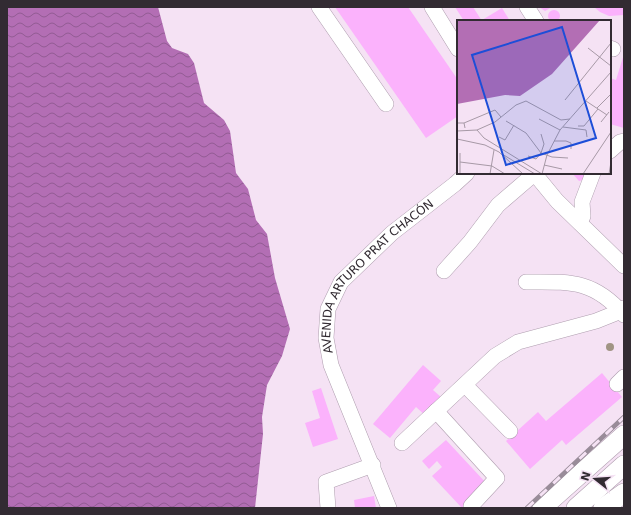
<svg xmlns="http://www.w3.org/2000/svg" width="631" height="515" font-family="'DejaVu Sans',sans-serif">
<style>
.water{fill:url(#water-waves)}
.building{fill:#fbb2fc}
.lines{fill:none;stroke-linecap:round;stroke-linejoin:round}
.minor-casing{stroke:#af9eaf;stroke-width:16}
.major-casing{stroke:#af9eaf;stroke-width:20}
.minor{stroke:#fff;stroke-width:15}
.major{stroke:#fff;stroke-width:19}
.rail-casing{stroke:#998c99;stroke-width:4.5}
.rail{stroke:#f5e2f4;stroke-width:3;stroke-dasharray:9;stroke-linecap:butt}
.tree{fill:#a09484}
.labels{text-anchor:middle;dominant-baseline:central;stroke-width:3;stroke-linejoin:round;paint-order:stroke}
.street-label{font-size:12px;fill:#322b32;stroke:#f5e2f4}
.inset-road{fill:none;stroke:#a799a6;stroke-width:1}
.view{fill:#1d4ed8;fill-opacity:0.15;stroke:#1d4ed8;stroke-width:2}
.inset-edge{fill:none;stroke:#322b32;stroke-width:2}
</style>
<defs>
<pattern id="water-waves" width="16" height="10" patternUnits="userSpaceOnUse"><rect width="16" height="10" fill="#b36eb4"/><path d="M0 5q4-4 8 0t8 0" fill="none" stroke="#925b93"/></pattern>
</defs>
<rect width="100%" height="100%" fill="#f5e2f4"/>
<path class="water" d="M7 7H158L167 41 172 48 188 54 194 63 204 103 224 120 230 131 236 173 248 189 256 220 267 234 275 278 290 329 282 356 267 385 262 417 263 434 255 508H7Z"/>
<g class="building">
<path d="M335 7H408L458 80V116L426 138Z"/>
<path d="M455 7H473L482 21H464Z"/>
<path d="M539 7H552L545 11Z"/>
<path d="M594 7H624V15L609 16 600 12Z"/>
<path d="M502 8 510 21H483L482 20Z"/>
<circle cx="554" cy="16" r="6"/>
<path d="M624 54V128L610 124V78L616 80Z"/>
<path d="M572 173H588L586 179 579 181Z"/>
<path d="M423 365 441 381 433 390 442 398 426 416 416 407 390 438 373 424Z"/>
<path d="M602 373 622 397 566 445 562 440 530 469 506 441 538 412 546 421Z"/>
<path d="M321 388 338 439 313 447 305 423 320 418 312 391Z"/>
<path d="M446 440 487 484 462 508 432 476 442 467 437 461 429 469 422 461Z"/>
<path d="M374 496 376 508H355L354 500Z"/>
</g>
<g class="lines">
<defs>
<g id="minor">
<path d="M319 7 386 104"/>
<path d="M432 7 458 49"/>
<path d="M527 7 536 21"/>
<path d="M610 48 613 49"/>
<path d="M610 151 620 142 624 141"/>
<path d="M534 173 557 201 624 266"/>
<path d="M580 223 583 216 582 202 593 173"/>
<path d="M444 271 470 242 498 205 534 174"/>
<path d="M526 282C569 282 593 279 624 315"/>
<path d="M617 384 624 377"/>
<path d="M465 385 510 431"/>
<path d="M436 411 497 478 471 506"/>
<path d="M402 443 495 356 518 342 596 321 621 311 624 308"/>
<path d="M328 508 326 482 373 465"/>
<path id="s1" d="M389 508 331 365 326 338 328 309 341 282 392 233 455 184 467 173"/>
</g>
<g id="major">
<path d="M542 508 624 435"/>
<path d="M576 508 624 465"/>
<path d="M603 508 624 493"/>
</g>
</defs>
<use href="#minor" class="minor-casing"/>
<use href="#major" class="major-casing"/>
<use href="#minor" class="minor"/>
<use href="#major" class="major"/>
<defs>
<path id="rail" d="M527 508 624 417"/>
</defs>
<use href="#rail" class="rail-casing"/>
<use href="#rail" class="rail"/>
</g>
<circle class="tree" cx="610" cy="347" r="4"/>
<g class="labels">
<g class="street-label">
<text stroke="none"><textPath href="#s1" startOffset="264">AVENIDA ARTURO PRAT CHACÓN</textPath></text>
</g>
</g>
<g transform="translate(457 20)">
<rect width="154" height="154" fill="#f5e2f4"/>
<path d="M0 0H143L95 54 63 76 48 75 0 84Z" fill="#b36eb4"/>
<path class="inset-road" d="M131 28 154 46M108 80 154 23M129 81 150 95M140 88 154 74M82 99 103 110M49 101 69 113 84 133 95 137 111 138M144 102 152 92M0 103H7L8 108M7 103 38 90 44 97M121 106H127L141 89M106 107 129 110 130 117M20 110 38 102 59 85 69 81 104 100 113 99M0 111 20 110 27 118 85 154M42 117 48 120 57 105M0 119 28 125 42 132 66 154M97 121H109L114 123V129M45 134 78 154M71 136 79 139 84 133 87 124 84 114M3 142 35 146 48 154M87 145 105 149M3 154V133M33 154 37 130M85 154 90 135 103 110 154 52M126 154 154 112M152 154 154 142"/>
<path class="view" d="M105 7 139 118 49 145 15 35Z"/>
<rect width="154" height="154" class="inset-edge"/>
</g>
<rect width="631" height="515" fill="none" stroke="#322b32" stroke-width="16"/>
<g transform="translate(595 479) rotate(287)" stroke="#f5e2f4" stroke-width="3" paint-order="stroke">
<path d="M0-3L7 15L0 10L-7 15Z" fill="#322b32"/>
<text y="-6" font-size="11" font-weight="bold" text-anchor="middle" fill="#322b32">N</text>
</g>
</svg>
